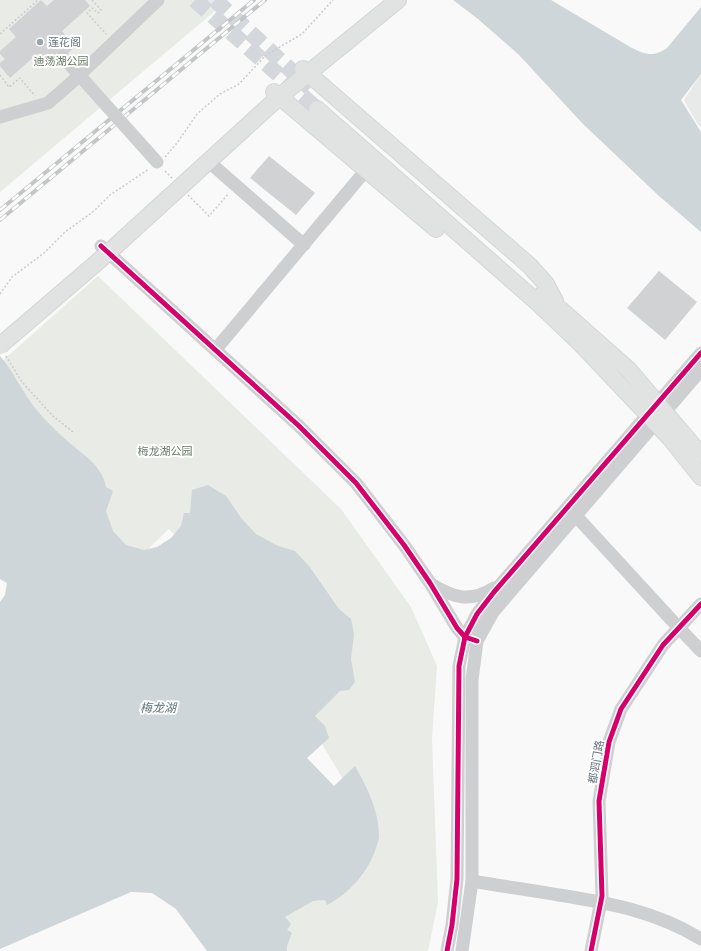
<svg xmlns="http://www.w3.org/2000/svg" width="701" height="951" font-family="'DM Sans','Noto Sans SC',sans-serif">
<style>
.built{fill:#e8e9e9}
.green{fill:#e8ebe6}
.water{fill:#ced6d9}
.building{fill:#d0d2d3}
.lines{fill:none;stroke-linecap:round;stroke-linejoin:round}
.major-tunnel{stroke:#d4d8dc;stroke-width:16;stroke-dasharray:16 8;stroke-linecap:butt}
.major-casing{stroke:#d5d6d7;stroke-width:18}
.path{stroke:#cbcccd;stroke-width:1.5;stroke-dasharray:2 2;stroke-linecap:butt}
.minor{stroke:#cecfd0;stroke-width:13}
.major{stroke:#e1e2e2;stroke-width:16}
.rail-casing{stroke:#c3c5c6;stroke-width:4}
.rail{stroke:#fff;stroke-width:2.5;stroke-dasharray:8;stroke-linecap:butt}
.major-bridge-casing{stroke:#d5d6d7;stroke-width:18;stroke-linecap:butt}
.minor-bridge{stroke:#cecfd0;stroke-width:13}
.major-bridge{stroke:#e1e2e2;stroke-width:16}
.cycleway-casing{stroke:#fff;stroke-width:8}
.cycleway{stroke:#d6006c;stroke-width:5}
.poi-dot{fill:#99a4ac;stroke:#fff;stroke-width:1.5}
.labels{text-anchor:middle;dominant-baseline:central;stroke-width:4;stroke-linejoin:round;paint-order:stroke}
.poi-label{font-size:11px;fill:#657683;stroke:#fff;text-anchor:start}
.park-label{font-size:11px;fill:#687a64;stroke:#fff}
.street-label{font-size:11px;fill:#657683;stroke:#fff}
.water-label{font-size:12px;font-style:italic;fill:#60757c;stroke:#fff}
</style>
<rect width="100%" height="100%" fill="#f9f9f9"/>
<path class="built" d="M701 74V127L697 123 684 100Z"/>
<g class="green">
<path d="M0 0H228L0 192Z"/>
<path d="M98 276 341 509 411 607 437 666 432 739 438 902 428 951H279L276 921 294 904 322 900 361 859 365 816 304 714 212 578 169 529 143 554 117 550 30 420 0 363Z"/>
</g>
<g class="water">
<path d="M453 0H551L632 48C646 55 654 57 667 48L701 7V74L681 100 701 132V232L659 196 583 124 519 55 478 19Z"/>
<path d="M0 356C13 371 21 389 32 404 41 416 53 428 64 438 80 453 102 464 106 487L113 491 106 511 113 531 126 545 144 550 157 547 171 538 181 526 184 513H190L192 490 208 485 226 496 242 519 256 534 278 546 295 551 309 566 339 609 351 619 354 634 351 659 355 682 349 690 340 691 315 716 325 726 329 738 307 758 334 786 355 766C367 787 379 811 379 836 379 840 377 844 376 848 368 872 350 893 327 905L325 900 313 901 285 917 291 924 287 930 292 933 287 946V951H207L176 909 152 893 131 892 0 949V602L5 595 7 583 0 579Z"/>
</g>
<g class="building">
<path d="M41 0 47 6 54 0H85L90 6 62 31 75 47 50 69 37 54 10 78 0 66V63L5 59 0 54V51L16 37 9 29Z"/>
<path d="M269 156 315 193 296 215 250 178Z"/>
<path d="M659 271 697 302 665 340 627 308Z"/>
</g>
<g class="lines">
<g class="major-tunnel">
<path d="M195 0 317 109"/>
<path d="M215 0 310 88"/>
</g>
<defs>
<g id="major">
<path d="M303 69 530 266 546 284 555 301"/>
<path d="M274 92 436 229"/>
<path d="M317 109 538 303 582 345 670 438 701 477"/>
<path d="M543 294 629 370 701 455"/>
<path d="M2 344 108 253 279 97 398 0"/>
</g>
</defs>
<use href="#major" class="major-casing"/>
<g class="path">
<path d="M92 0 101 10 98 13 92 8 87 13 106 34"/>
<path d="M0 34 38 0"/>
<path d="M0 75 9 87 20 78 35 96"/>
<path d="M165 157 177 143 197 114 220 94 239 84 266 55 302 34 333 0"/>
<path d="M165 171 172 178"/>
<path d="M188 195 209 216 229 193"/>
<path d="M0 294 12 277 44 253 65 232 94 211 110 195 149 169"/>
<path d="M6 356 22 382 53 416 73 432"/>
</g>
<g class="minor">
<path d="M0 117 48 103 71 83 158 0"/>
<path d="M208 161 304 245"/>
<path d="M101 246 299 426 356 483 404 545 430 583 457 628 465 637 472 639"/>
<path d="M216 349 366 170"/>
<path d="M576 516 679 628 701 651"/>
<path d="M431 584C454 598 470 603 494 588"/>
<path d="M472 881C501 886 530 890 559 895 610 903 657 912 701 939"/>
<path d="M447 951 452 925 457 879 459 666 465 637 477 614 494 592 701 353"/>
<path d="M462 951 472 881V680L477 641 493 612 701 370"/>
<path d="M591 951 602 896 599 801 609 742 621 709 663 645 701 604"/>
</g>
<use href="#major" class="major"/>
<defs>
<g id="rail">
<path d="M0 210 254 0"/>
<path d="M0 220 265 0"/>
</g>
</defs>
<use href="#rail" class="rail-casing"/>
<use href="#rail" class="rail"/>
<defs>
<path id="major-bridge" d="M0 346 2 344"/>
</defs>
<use href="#major-bridge" class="major-bridge-casing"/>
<path class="minor-bridge" d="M63 57 157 162"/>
<use href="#major-bridge" class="major-bridge"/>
<defs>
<g id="cycleway">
<path d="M101 246 299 426 356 483 404 545 430 583 457 628 465 637 477 641"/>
<path d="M447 951 452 925 457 879 459 666 465 637 477 614 494 592 701 353"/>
<path d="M591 951 602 896 599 801 609 742 621 709 663 645 701 604"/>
</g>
</defs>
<use href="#cycleway" class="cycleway-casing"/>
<use href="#cycleway" class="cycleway"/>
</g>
<circle class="poi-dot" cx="40" cy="42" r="4"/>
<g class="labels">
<g class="poi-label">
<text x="48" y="42">莲花阁</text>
</g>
<g class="park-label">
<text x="61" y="61">迪荡湖公园</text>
<text x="165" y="451">梅龙湖公园</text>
</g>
<g class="street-label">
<text transform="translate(596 762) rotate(-80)">都泗门路</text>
</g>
<g class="water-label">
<text x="158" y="708">梅龙湖</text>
</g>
</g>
</svg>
